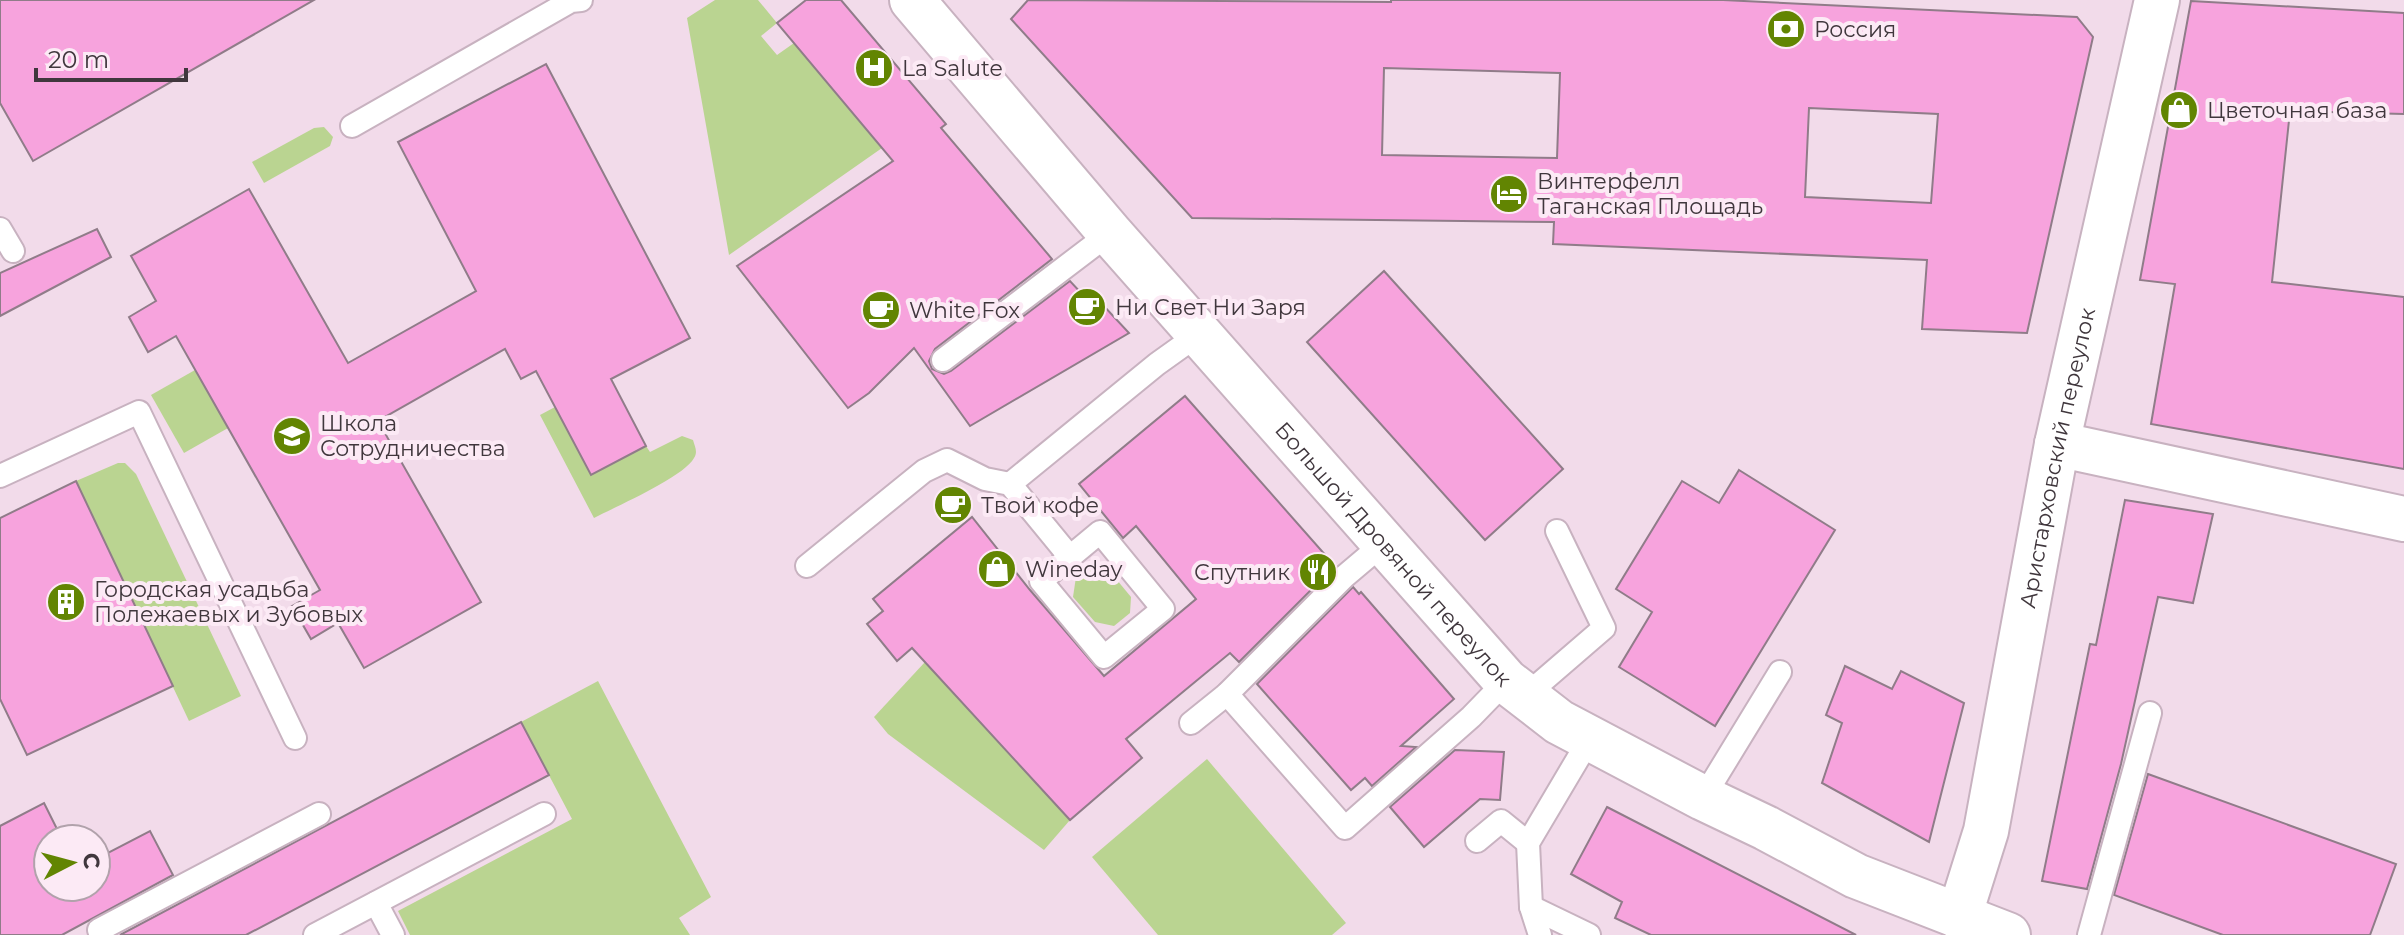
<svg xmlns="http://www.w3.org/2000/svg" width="2404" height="935" font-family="Montserrat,sans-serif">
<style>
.green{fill:#bad491}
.building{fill:#f7a3dd;stroke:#907c89;stroke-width:2;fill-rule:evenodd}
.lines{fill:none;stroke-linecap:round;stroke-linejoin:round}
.lane-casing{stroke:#c8b2c0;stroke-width:26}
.street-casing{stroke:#c8b2c0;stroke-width:48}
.lane{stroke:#fff;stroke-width:22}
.street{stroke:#fff;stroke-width:44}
.labels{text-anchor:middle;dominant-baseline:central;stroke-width:8;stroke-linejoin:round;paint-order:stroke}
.poi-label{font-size:22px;fill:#40373d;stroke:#fceaf5;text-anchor:start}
.street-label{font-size:22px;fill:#40373d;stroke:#fceaf5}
</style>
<rect width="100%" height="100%" fill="#f2dbea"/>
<g class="green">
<path d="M715 0H758L777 23 761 36 777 55 794 43 882 148 729 255 687 18Z"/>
<path d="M324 127 333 137 330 146 264 183 252 162 314 128Z"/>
<path d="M195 370 228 428 184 453 151 395Z"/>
<path d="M555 407 591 475 646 446 650 452 682 436 693 440C695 447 698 452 694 458 684 477 615 507 594 518L540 415Z"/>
<path d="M118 463H125L136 474 241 696 189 721 76 481Z"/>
<path d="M1087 567 1107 568 1131 597 1130 613 1114 626 1095 622 1073 597 1076 577Z"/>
<path d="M925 662 1070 820 1044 850 888 734 874 717Z"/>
<path d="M598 681 711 897 679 918 690 935H410L398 911 572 819 521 722Z"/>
<path d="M1207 759 1346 923 1332 935H1158L1092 857Z"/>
</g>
<g class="building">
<path d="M0 0H314L33 161 0 103Z"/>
<path d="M806 0H841L946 124 941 128 1052 259 935 349 929 361 932 369 944 374 951 371 1070 281 1082 294 1089 290 1129 333 970 426 914 348 869 393 848 408 737 266 893 161 777 23Z"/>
<path d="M1028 0 1391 2V0H1723L2077 17 2093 37 2027 333 1922 329 1927 260 1553 244 1554 222 1192 218 1011 19ZM1384 68 1560 73 1557 158 1382 155ZM1809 108 1938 114 1931 203 1805 197Z"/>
<path d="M2191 1 2404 13V114L2290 111 2272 282 2404 297V469L2151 424 2175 284 2140 280Z"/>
<path d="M546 64 690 338 611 379 646 446 591 475 536 371 521 379 505 349 378 421 481 602 364 668 338 623 311 639 292 606 320 590 176 336 148 352 129 317 156 301 131 256 249 189 348 363 476 291 398 142Z"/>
<path d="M97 229 111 257 0 316V273Z"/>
<path d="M1384 271 1563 469 1485 540 1307 342Z"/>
<path d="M1185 396 1335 566 1239 662 1230 653 1126 739 1142 758 1070 820 912 648 897 661 867 624 883 611 873 599 972 517 1030 590 1104 676 1196 599 1136 526 1123 538 1079 484Z"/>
<path d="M1739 470 1835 530 1715 726 1619 667 1652 612 1616 589 1682 481 1719 503Z"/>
<path d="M76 481 173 686 27 755 0 699V518Z"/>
<path d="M2125 500 2213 514 2193 603 2158 597 2121 764 2087 889 2042 881 2090 644 2096 645Z"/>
<path d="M1353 587 1359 594 1361 592 1454 699 1401 746 1416 747 1372 786 1365 778 1351 790 1257 684Z"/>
<path d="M1845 666 1892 689 1901 671 1964 703 1929 842 1822 783 1842 723 1826 715Z"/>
<path d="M521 722 549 775 246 935H120Z"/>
<path d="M1455 750 1504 752 1500 800 1480 799 1424 847 1390 807Z"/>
<path d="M2148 774 2396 864 2370 935H2223L2114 895Z"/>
<path d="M44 803 62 839H48V887H96V859L150 831 173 875 62 935H0V826Z"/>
<path d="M1607 807 1856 935H1651L1615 918 1622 902 1571 874Z"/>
</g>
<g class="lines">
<defs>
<g id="lane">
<path d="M352 126 571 1 581 0"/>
<path d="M0 229 13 251"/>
<path d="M943 360 1110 233"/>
<path d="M0 476 139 412 295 738"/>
<path d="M1010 484 1157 364 1199 334"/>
<path d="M1100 532 1163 609 1104 657 1041 581Z"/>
<path d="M807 566 924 471 947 460 985 479 1010 484 1070 557"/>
<path d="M1227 694 1345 828 1471 717 1506 681"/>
<path d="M1524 697 1604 628 1557 531"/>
<path d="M1191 723 1227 694 1345 576 1384 543"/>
<path d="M1703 798 1780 672"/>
<path d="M1477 841 1501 821 1528 843"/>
<path d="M376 903 393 935"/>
<path d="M1531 907 1589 935"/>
<path d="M101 935 99 930 319 814"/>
<path d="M315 935 544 814"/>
<path d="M1540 935 1531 907 1528 843 1589 740"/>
<path d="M2089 935 2150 713"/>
</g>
<g id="street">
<path id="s1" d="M912 0 1110 233 1506 681 1559 722 1703 798 1766 828 1856 876 2008 935"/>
<path d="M2057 444 2404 519"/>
<path id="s2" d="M1959 917 1986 831 2057 444 2157 0"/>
</g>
</defs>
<use href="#lane" class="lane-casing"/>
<use href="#street" class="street-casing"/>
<use href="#lane" class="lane"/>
<use href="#street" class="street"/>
</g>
<defs>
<symbol id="bank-disc" viewBox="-11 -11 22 22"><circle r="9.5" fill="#628502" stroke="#fceaf5"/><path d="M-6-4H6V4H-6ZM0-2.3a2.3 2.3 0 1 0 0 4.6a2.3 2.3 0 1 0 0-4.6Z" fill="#fff"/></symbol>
<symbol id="hospital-disc" viewBox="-11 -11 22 22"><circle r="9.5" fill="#628502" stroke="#fceaf5"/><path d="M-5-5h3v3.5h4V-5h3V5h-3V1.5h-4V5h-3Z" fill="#fff"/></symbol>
<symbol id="shop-disc" viewBox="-11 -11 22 22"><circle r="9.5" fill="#628502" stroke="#fceaf5"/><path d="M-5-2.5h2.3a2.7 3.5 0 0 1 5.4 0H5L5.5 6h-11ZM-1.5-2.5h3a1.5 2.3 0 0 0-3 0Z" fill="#fff"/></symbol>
<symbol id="hotel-disc" viewBox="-11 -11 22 22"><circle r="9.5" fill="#628502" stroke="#fceaf5"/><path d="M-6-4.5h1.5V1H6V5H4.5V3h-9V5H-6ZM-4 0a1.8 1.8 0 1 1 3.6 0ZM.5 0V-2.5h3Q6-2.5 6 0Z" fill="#fff"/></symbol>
<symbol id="cafe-disc" viewBox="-11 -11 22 22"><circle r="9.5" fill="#628502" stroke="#fceaf5"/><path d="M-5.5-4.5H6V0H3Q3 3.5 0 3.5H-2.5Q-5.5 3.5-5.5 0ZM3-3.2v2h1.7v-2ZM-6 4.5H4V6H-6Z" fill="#fff"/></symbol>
<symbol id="school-disc" viewBox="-11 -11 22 22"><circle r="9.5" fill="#628502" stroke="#fceaf5"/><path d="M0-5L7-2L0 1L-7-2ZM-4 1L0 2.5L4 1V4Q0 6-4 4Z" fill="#fff"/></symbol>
<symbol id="restaurant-disc" viewBox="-11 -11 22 22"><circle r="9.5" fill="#628502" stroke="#fceaf5"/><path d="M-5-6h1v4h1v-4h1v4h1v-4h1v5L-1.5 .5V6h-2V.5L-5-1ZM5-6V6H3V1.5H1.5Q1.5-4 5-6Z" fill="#fff"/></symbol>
<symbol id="building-disc" viewBox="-11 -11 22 22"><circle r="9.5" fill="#628502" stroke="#fceaf5"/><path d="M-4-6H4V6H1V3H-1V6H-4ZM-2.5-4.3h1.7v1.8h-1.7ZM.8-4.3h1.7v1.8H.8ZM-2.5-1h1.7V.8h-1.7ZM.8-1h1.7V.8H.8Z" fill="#fff"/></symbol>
</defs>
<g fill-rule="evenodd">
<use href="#bank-disc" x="1764" y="7" width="44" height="44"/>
<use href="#hospital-disc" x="852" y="46" width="44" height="44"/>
<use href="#shop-disc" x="2157" y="88" width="44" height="44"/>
<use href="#hotel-disc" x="1487" y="172" width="44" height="44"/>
<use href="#cafe-disc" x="1065" y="285" width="44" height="44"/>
<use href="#cafe-disc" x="859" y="288" width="44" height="44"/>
<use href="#school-disc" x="270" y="414" width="44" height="44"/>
<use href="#cafe-disc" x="931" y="483" width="44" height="44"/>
<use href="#shop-disc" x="975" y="547" width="44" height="44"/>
<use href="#restaurant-disc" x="1296" y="550" width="44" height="44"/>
<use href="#building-disc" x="44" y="580" width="44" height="44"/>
</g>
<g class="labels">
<g class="poi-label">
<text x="1814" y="29">Россия</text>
<text x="902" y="68">La Salute</text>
<text x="2207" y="110">Цветочная база</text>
<text x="1537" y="181">Винтерфелл<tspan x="1537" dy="25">Таганская Площадь</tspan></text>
<text x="1115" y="307">Ни Свет Ни Заря</text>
<text x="909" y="310">White Fox</text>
<text x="320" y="423">Школа<tspan x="320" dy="25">Сотрудничества</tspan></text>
<text x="981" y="505">Твой кофе</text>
<text x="1025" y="569">Wineday</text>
<text x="1290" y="572" text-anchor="end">Спутник</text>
<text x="94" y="589">Городская усадьба<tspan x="94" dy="25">Полежаевых и Зубовых</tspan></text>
</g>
<g class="street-label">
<text stroke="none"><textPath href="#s2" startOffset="470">Аристарховский переулок</textPath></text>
<text stroke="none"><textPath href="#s1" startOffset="734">Большой Дровяной переулок</textPath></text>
</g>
</g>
<g transform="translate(72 863) rotate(84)"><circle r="38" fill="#fceaf5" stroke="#b1a2ab" stroke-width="2"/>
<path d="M0-6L14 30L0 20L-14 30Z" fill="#628502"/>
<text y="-12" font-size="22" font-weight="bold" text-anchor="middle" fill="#40373d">С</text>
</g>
<path d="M36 68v12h150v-12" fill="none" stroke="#40373d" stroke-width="4"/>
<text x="48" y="68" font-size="24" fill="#40373d" stroke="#fceaf5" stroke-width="6" paint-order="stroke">20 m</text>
</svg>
